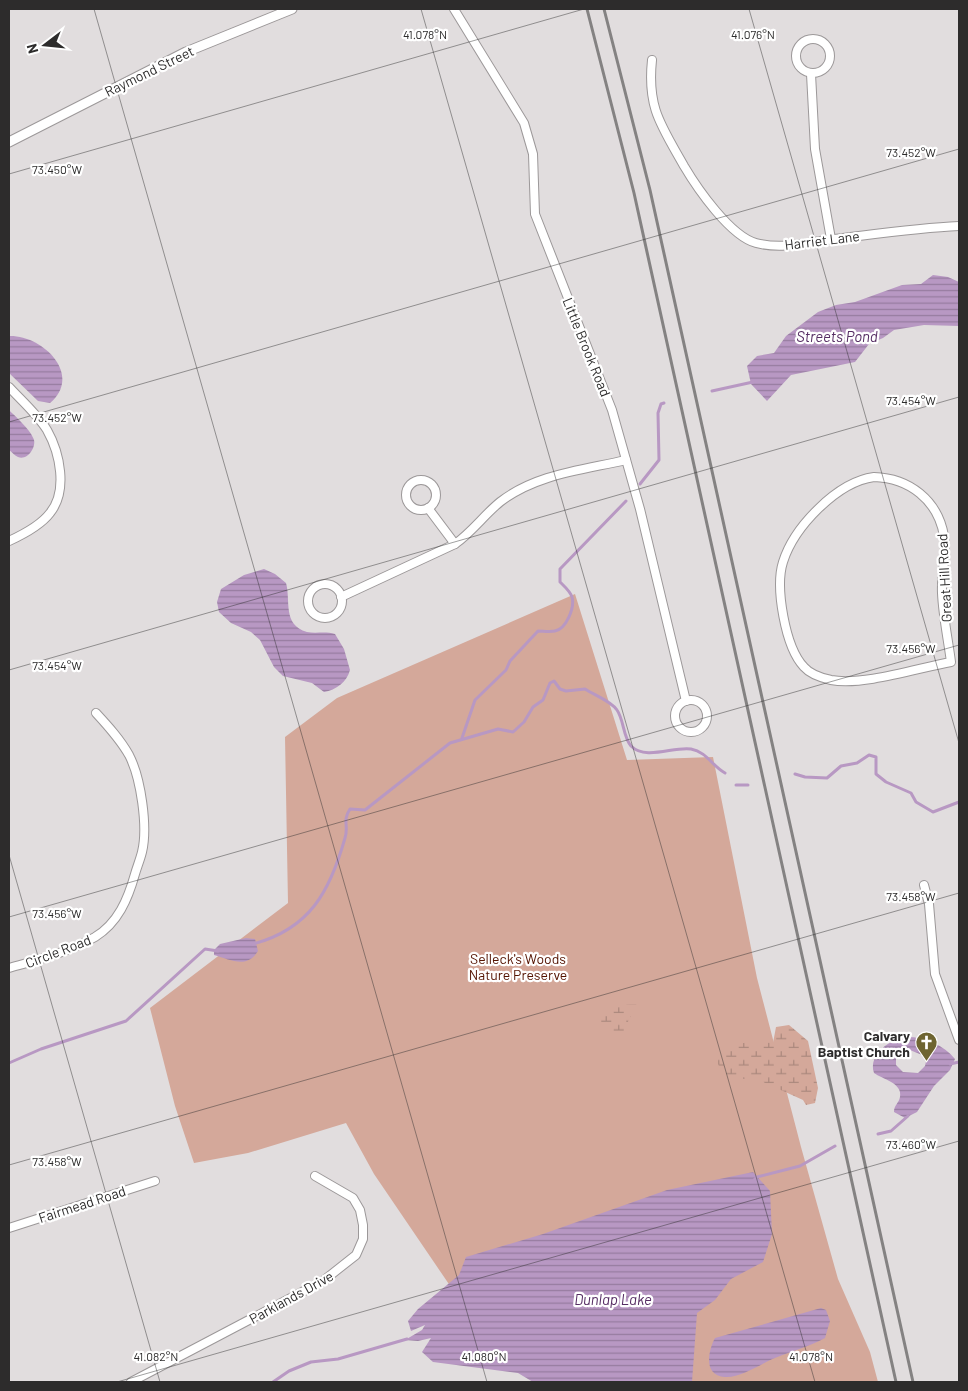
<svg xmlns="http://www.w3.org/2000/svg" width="968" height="1391" font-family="Barlow,sans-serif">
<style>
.green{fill:#d4a89a}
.wetland{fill:url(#wetland-marsh)}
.water{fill:url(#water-rules);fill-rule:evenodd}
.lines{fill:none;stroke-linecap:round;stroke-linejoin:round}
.stream{stroke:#b898c3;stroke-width:3}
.minor-casing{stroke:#9c9899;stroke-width:10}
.tertiary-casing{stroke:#9c9899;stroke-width:11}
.minor{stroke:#fff;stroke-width:8}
.tertiary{stroke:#fff;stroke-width:9}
.rail{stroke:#848282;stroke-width:3}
.ticks{fill:none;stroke:#2d2c2c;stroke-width:1;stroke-opacity:0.45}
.labels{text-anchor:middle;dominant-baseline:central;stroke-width:4.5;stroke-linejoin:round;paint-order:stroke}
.street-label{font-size:14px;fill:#2d2c2c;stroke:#fff}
.park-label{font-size:14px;fill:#541300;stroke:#fff}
.poi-label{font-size:14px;font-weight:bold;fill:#2d2c2c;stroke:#fff;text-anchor:end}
.water-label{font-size:15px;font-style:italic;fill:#562d63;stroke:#fff}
.ticks-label{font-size:12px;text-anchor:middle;fill:#2d2c2c;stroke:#fff;stroke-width:4.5;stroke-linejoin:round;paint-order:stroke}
</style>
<defs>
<pattern id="wetland-marsh" width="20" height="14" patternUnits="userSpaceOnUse" patternTransform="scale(1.25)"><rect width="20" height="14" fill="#d4a89a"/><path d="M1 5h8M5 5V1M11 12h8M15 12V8" fill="none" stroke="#ac897e"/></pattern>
<pattern id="water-rules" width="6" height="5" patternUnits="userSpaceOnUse" patternTransform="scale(1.25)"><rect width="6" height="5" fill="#b898c3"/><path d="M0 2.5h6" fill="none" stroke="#967c9f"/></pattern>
</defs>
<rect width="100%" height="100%" fill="#e1ddde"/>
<path class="green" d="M575 594 627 760 713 757 757 978 801 1147 838 1279 870 1352 878 1382H652L474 1321 374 1174 346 1123 248 1153 194 1163 175 1106 150 1008 288 903 285 737 337 698Z"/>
<g class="wetland">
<path d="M642 1004C638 1008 632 1014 629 1019 627 1023 628 1027 625 1030 614 1039 604 1026 599 1019 603 1002 628 1005 642 1004Z"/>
<path d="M789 1025 808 1041 818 1088 815 1103 806 1105 803 1100 761 1081 729 1077 720 1069 717 1061C725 1039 754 1042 773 1043L776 1027Z"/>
</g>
<g class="water">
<path d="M933 275 948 277 959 282V326L924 325 894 330 883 338 869 344 855 362 791 375 767 401 751 384 747 366 757 356 774 353 786 336 818 312 836 305 855 302 902 285 921 284Z"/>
<path d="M9 336C43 335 83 375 50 403L38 401 9 373Z"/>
<path d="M9 410C16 417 31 430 34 440 36 448 27 461 18 457 15 456 12 452 9 450Z"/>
<path d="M264 569 275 574 286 583C291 600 282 625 307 632 316 634 325 631 335 634L344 649 350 670C347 682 336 690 324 692L312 683 283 676 274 667 260 640 251 632 231 623 219 612 217 602 221 589 244 575Z"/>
<path d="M246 938 255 939 258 951C247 969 231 960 214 955V950L220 944Z"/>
<path d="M907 1037C925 1037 944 1045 955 1059L950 1070 934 1086 917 1112 905 1118 894 1112C894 1105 899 1103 900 1097 903 1083 882 1079 874 1073 868 1054 890 1039 907 1037ZM905 1048 927 1057 925 1066 918 1073 903 1072 896 1065V1052Z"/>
<path d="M753 1172 770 1191 772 1234 763 1262 731 1279 715 1300 697 1313 692 1382H533L518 1373 433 1362 422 1352 431 1338 418 1341 405 1340 422 1330 425 1325 411 1331 408 1321 418 1309 459 1275 466 1257 543 1234 667 1190Z"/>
<path d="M821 1308 826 1310 830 1321 825 1338C808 1347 792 1351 775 1358 760 1364 741 1378 725 1377 703 1376 708 1351 715 1338Z"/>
</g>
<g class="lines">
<g class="stream">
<path d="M712 391 753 382"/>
<path d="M640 484 659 460 658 413 661 404 664 403"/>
<path d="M462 738 475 700 506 670 510 661 538 631C543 631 550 632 555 631 566 629 575 608 572 597 570 591 564 586 560 582V569L626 501"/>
<path d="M795 774 805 777 827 778 841 766 857 763 869 755 876 757V774L886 782 911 793 916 802 933 812 959 802"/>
<path d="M736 785H748"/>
<path d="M253 944C310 929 330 891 345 838 349 826 342 821 350 809L365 810 450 743 498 729 513 732 524 722 533 707 543 700 550 683 554 681 560 689 566 691 585 689C594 695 611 701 617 710 624 720 623 737 631 746 646 761 674 746 691 749 707 752 712 766 725 773"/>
<path d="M9 1063 41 1049 126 1021 205 949 218 951"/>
<path d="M950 1064 959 1062"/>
<path d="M878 1134 891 1131 908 1116"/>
<path d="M754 1180 757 1177 800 1166 835 1146"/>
<path d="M273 1382 289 1371 311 1362 338 1359 407 1339"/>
</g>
<defs>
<g id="minor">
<path d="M454 9 524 123 533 154 535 214 612 410 640 509 686 701"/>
<circle cx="813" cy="56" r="17"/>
<path d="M652 60C647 108 661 125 684 166 697 188 730 236 756 243 783 250 808 242 834 239 876 234 917 228 959 226"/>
<path d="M811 74 815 149 831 239"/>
<path d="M9 387C21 400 38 415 47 430 60 453 68 491 50 513 41 525 22 535 9 541"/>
<path d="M874 477C909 478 938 500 944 536 947 554 941 574 942 593 943 616 948 639 951 662 918 668 863 686 831 680 822 678 810 674 804 667 785 647 775 587 783 562 794 527 837 482 874 477Z"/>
<circle cx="421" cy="495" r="15"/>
<path d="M428 508 455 544"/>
<circle cx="325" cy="601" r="17"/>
<path d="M341 597 455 544C472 532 484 515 500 502 536 474 583 470 626 460"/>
<circle cx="691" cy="716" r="16"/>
<path d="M924 885 929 904 935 974 959 1040"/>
<path d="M9 968C37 960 69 952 95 937 118 923 128 899 135 874 137 867 140 860 142 852 148 827 141 778 129 755 120 739 108 726 96 713"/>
<path d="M9 1228 155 1181"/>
<path d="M131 1382 323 1281 356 1255 363 1239V1225L360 1210 353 1198 315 1176"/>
</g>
<path id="tertiary" d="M9 142 186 52 292 9"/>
</defs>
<use href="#minor" class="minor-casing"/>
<use href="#tertiary" class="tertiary-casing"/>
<use href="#minor" class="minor"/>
<use href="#tertiary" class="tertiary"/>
<g class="rail">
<path d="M587 9 634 193 896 1382"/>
<path d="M604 9 650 190 913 1382"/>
</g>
</g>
<path class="ticks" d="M94 9 487 1382M421 9 815 1382M749 9 959 743M9 174 584 9M9 422 959 149M9 670 959 397M9 855 160 1382M9 917 959 645M9 1165 959 893M117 1382 959 1141"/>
<defs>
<symbol id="church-pin" viewBox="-11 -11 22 30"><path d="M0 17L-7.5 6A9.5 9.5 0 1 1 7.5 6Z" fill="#6e6431" stroke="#fff"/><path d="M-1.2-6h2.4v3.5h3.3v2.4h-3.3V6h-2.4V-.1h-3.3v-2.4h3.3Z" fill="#fff"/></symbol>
</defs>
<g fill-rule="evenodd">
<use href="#church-pin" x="914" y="1030" width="25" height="34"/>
</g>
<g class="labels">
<g class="street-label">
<text transform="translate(149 71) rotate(-26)">Raymond Street</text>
<text transform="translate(822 240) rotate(-7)">Harriet Lane</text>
<text transform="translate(587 347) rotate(68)">Little Brook Road</text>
<text transform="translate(944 578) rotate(-93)">Great Hill Road</text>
<text transform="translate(58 951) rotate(-21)">Circle Road</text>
<text transform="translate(82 1204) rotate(-18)">Fairmead Road</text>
<text transform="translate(291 1297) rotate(-29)">Parklands Drive</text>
</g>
<g class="park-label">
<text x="518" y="958">Selleck's Woods<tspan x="518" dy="16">Nature Preserve</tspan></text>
</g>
<g class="poi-label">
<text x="910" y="1035">Calvary<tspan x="910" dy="16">Baptist Church</tspan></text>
</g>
<g class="water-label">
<text x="837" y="336">Streets Pond</text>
<text x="613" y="1299">Dunlap Lake</text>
</g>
</g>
<g class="ticks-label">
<text x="425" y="39">41.078°N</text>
<text x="753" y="39">41.076°N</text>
<text x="911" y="157">73.452°W</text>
<text x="57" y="174">73.450°W</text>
<text x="911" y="405">73.454°W</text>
<text x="57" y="422">73.452°W</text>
<text x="911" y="653">73.456°W</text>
<text x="57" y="670">73.454°W</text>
<text x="911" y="901">73.458°W</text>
<text x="57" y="918">73.456°W</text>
<text x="911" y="1149">73.460°W</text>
<text x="57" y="1166">73.458°W</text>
<text x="156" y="1361">41.082°N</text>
<text x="484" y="1361">41.080°N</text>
<text x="811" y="1361">41.078°N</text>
</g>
<rect width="968" height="1391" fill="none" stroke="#2d2c2c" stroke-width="20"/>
<g transform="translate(45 45) rotate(254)" stroke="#ffffff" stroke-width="4" paint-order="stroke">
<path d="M0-4L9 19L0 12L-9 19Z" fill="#2d2c2c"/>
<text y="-8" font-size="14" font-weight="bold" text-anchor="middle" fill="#2d2c2c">N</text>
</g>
</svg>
